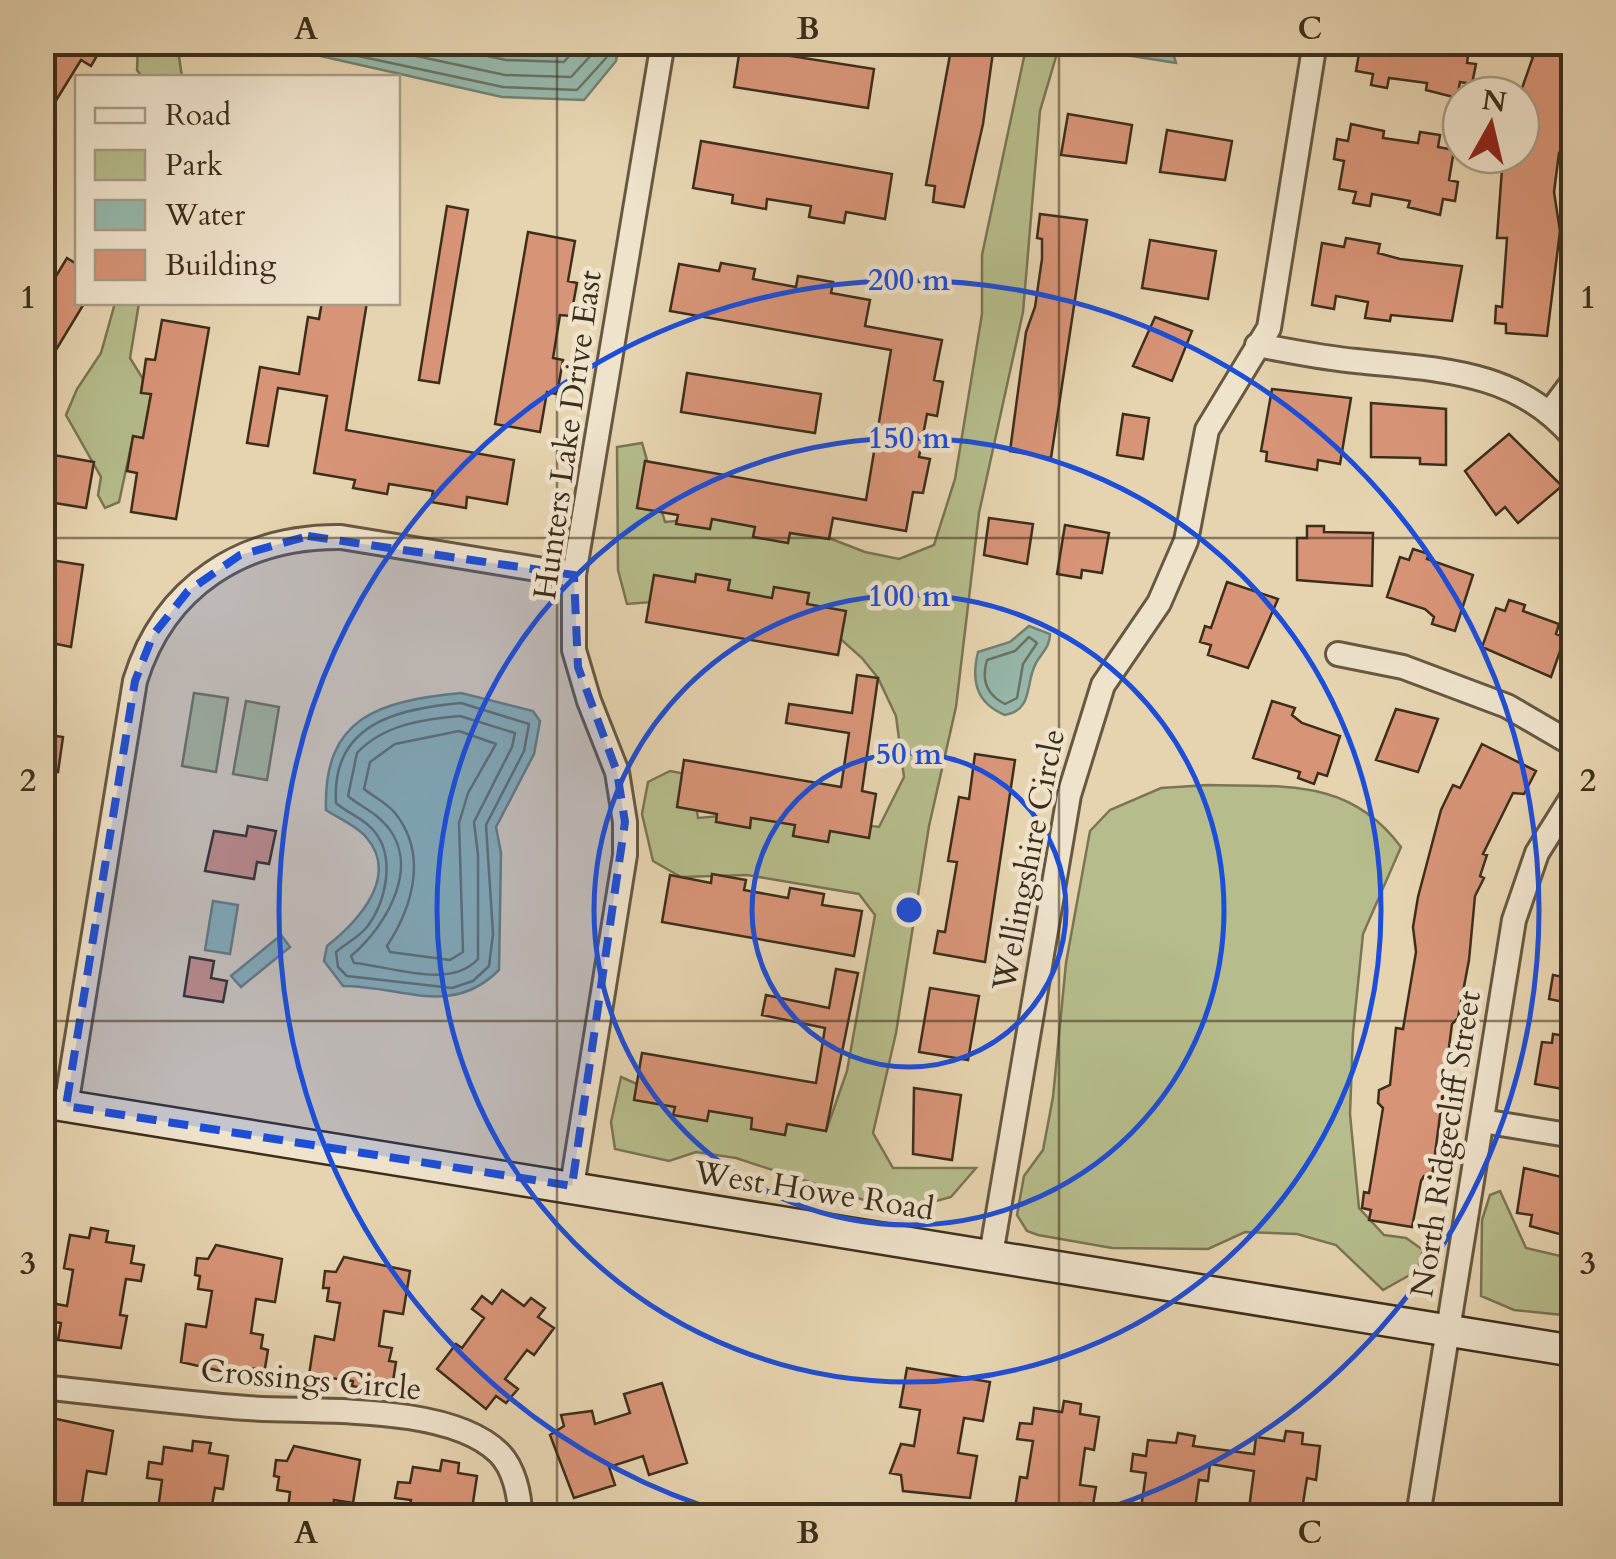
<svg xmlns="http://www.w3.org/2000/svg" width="1616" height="1559" font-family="Cardo,serif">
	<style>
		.green { fill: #b6bc8b; stroke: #7a7554; stroke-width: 2.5 }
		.water { fill: #96b8ab; stroke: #728172; stroke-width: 2.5 }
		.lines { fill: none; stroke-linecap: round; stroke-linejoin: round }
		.shore { stroke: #6a7364; stroke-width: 2.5 }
		.building { fill: #d89477; stroke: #3d2e1c; stroke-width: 2.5 }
		.street-casing { stroke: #675841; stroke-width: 28 }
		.secondary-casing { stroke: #3d2e1c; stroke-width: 35 }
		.street { stroke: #efe3cc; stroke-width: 22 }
		.secondary { stroke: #efe3cc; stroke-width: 30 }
		.marked { fill: #1d4ed8; fill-opacity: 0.2; stroke: #1d4ed8; stroke-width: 8; stroke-dasharray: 20 12; stroke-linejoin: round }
		.grid { fill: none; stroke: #3d2e1c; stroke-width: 2.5; stroke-opacity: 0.55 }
		.ring { fill: none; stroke: #1d4ed8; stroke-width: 5 }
		.labels { text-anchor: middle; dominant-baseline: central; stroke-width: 9; stroke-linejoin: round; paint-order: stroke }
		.street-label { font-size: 32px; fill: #3d2e1c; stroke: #efe3cc }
		.centre { fill: #1d4ed8; stroke: #efe3cc; stroke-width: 5 }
		.ring-label { font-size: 30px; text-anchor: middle; font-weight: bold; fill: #1d4ed8; stroke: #efe3cc; stroke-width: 9; stroke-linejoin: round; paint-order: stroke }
		.neatline { fill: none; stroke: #3d2e1c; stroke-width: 4 }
		.grid-label { font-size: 32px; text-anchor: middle; font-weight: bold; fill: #3d2e1c }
	</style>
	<rect width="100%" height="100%" fill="#e6d4b0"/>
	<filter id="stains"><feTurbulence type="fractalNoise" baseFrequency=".002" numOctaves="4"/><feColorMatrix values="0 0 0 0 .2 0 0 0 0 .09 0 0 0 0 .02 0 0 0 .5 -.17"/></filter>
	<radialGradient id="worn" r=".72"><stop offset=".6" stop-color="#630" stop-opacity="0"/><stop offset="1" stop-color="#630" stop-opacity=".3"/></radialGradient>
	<!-- green -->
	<path class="green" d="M 138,43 L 177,43 L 182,77 L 142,77 L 137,70 Z
		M 1027,43 L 1060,43 L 1040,111 L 1023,312 L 979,513 L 956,707 L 929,826 L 896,1033 L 873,1133 L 893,1168 L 976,1168 L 951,1197 L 918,1206 L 870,1202 L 736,1158 L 696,1152 L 669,1161 L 615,1149 L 611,1122 L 621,1077 C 686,1108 759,1107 826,1131 L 847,1071 L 875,915 L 859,894 L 747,875 L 681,877 L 653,861 L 642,814 L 648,782 L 670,771 L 691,775 L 698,818 L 768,812 L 879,827 L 904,777 L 896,716 L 878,678 L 862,658 L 817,618 L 677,600 L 627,604 L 618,570 L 617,447 L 642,443 L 665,522 L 742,515 L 803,528 L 865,552 L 899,559 L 934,545 L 955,479 L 982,314 L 982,255 Z
		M 115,303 L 139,303 L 130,358 L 143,379 L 141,392 L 151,394 L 143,438 L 133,437 L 119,502 L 105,508 L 98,495 L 101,477 L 66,415 L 77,389 L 101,353 Z
		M 194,693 L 228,698 L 216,772 L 182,766 Z
		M 246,701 L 279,707 L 267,780 L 233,774 Z
		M 1208,785 C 1285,787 1350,778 1401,847 L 1363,934 L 1353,1033 L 1350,1114 L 1359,1208 L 1384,1235 L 1406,1238 L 1423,1250 L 1417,1271 L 1383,1290 L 1336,1245 L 1297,1234 L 1245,1232 L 1208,1249 L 1112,1248 L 1038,1235 L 1027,1231 L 1017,1215 L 1024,1176 L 1043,1150 L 1053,1097 L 1066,963 L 1090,831 L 1110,810 L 1161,788 Z
		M 1500,1191 L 1526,1248 L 1573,1259 L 1573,1316 L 1514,1310 L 1481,1296 L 1482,1220 L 1490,1195 Z"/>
	<!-- water -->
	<path class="water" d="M 263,43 L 619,43 L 616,61 L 584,100 L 502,97 Z
		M 1090,43 L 1170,43 L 1176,63 L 1095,50 Z
		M 1029,626 L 1050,634 C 1050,647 1042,652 1036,663 C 1025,682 1034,710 1005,715 C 976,703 971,681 978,652 L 1010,642 Z
		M 461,693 L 533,711 L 540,721 L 534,754 L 496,827 L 501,853 L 499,970 C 451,1018 403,986 343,986 L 324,961 L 327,946 C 356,923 401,877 366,837 C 357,826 338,818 326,810 C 323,716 380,701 461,693 Z
		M 213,901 L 238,905 L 230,954 L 205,950 Z
		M 281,935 L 290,947 L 241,987 L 231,976 Z"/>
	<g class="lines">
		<!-- shore -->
		<path class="shore" d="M 293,42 L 503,87 L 577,90 L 606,58 L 609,42
			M 351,42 L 505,75 L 571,77 L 594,52 L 596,42
			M 424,42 L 506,60 L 564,62 L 581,42
			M 1029,637 L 1037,643 L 1023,664 L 1017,698 L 1005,704 C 987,695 981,680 987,660 L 1015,651 Z
			M 461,703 L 529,724 L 524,751 L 486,825 L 493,934 L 489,966 L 473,981 L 452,988 L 347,976 L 338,967 L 336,952 C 345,944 359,937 367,927 C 386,902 396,857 374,831 C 365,819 347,813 336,803 C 331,724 396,709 461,703 Z
			M 460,716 L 515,733 L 512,747 L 474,822 L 478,855 L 478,959 C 450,990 391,966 354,963 L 351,956 C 387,926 426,860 380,819 C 371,810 358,805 348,796 L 357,753 C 383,725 423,719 460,716 Z
			M 459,731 L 496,744 L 468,793 L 459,823 L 463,952 L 450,960 L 390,952 L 387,946 C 413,906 428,854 395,813 C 387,803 374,797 364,789 L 370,762 L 395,744 Z"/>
	</g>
	<!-- building -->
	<path class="building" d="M 42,42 L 105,42 L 91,66 L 81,60 L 42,123 Z
		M 958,42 L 992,42 L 993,52 L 983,124 L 964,207 L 933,202 L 935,186 L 926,185 L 952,44 Z
		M 1361,42 L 1470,42 L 1467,63 L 1476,64 L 1472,84 L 1460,82 L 1457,98 L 1426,90 L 1427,83 L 1389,78 L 1387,88 L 1371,85 L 1373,74 L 1356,71 Z
		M 1498,42 L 1574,42 L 1574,116 L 1564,154 L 1559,153 L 1554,192 L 1560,231 L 1547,336 L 1506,333 L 1506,324 L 1495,323 L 1496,306 L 1502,307 L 1507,238 L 1497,238 L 1503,155 L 1521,155 L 1521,91 L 1533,57 Z
		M 740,48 L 874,69 L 868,108 L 734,87 Z
		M 1068,114 L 1132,125 L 1126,163 L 1061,155 Z
		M 1351,124 L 1384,131 L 1383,138 L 1418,143 L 1420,132 L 1440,135 L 1438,147 L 1454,150 L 1449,180 L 1458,182 L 1455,201 L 1443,199 L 1440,215 L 1408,207 L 1410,201 L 1372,194 L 1370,206 L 1353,203 L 1356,192 L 1339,189 L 1344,161 L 1334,159 L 1337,139 L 1348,141 Z
		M 1167,130 L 1232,141 L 1225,180 L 1160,172 Z
		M 701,141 L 892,174 L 885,219 L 846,212 L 844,223 L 809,217 L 811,206 L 767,199 L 766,209 L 732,203 L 733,195 L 693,188 Z
		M 447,206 L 468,210 L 439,383 L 419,380 Z
		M 1040,214 L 1087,220 L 1051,458 L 1010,451 L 1026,332 L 1035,307 L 1042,259 L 1042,239 L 1037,238 Z
		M 528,232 L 575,241 L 568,281 L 577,283 L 571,316 L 560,315 L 553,358 L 563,360 L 557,394 L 547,392 L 540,432 L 495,424 Z
		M 1346,238 L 1380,244 L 1378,253 L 1400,259 L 1462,266 L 1452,321 L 1391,315 L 1390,321 L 1365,318 L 1368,302 L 1336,296 L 1334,309 L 1312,305 L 1322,243 L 1344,247 Z
		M 1150,240 L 1216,251 L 1208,299 L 1142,288 Z
		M 67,258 L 78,265 L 78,302 L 85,302 L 42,373 L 42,299 Z
		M 721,263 L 755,269 L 753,279 L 796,287 L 798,276 L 833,282 L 831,293 L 870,300 L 865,326 L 942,340 L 934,380 L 943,382 L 937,416 L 927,414 L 919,457 L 930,459 L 923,493 L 913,492 L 906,531 L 833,518 L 829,539 L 790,533 L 788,543 L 753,537 L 755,527 L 712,519 L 710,529 L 676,524 L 678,515 L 637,508 L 645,461 L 866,500 L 891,350 L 670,311 L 679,264 L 719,271 Z
		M 322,302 L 367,302 L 346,430 L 514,460 L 507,504 L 467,497 L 466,508 L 431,502 L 433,491 L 389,484 L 387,494 L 353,488 L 355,480 L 314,473 L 327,396 L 278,388 L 268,446 L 247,443 L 260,367 L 299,374 L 308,317 L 319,319 Z
		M 1155,317 L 1192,331 L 1172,381 L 1133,366 Z
		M 162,320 L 209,328 L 176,519 L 131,512 L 137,473 L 127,471 L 133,436 L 143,438 L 151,394 L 141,393 L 146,359 L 155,360 Z
		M 687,373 L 821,394 L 815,433 L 681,412 Z
		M 1272,389 L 1351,398 L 1340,464 L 1318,460 L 1317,470 L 1266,461 L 1267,452 L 1261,451 Z
		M 1371,403 L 1446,409 L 1446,465 L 1420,464 L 1420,458 L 1371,457 Z
		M 1123,414 L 1149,418 L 1143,459 L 1117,455 Z
		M 1509,434 L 1562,486 L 1518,523 L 1505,507 L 1496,515 L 1465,471 Z
		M 42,453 L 94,462 L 86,508 L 42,501 L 46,472 L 42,471 Z
		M 989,518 L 1033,524 L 1027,564 L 984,555 Z
		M 1065,525 L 1109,533 L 1102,573 L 1082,570 L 1081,578 L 1057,574 Z
		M 1307,526 L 1324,526 L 1324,532 L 1373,533 L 1372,586 L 1297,580 L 1297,538 L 1307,538 Z
		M 1413,549 L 1429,554 L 1427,559 L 1473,575 L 1455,631 L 1432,624 L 1434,617 L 1425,609 L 1387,597 L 1400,557 L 1409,560 Z
		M 44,559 L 83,565 L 71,647 L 42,641 Z
		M 696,574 L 730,580 L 728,590 L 772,598 L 774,587 L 809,593 L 807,604 L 846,611 L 838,655 L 646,622 L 654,575 L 695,582 Z
		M 1227,582 L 1278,599 L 1248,668 L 1208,655 L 1211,645 L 1200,642 L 1205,626 L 1211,628 Z
		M 1509,600 L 1525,605 L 1523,611 L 1559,624 L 1556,634 L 1565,637 L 1551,677 L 1482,647 L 1496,608 L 1505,611 Z
		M 857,675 L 878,678 L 862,791 L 876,794 L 869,838 L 830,831 L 828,842 L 793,836 L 795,825 L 751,818 L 750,828 L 716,822 L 717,814 L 677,807 L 684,760 L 841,787 L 849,733 L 786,723 L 789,704 L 852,713 Z
		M 1272,701 L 1295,708 L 1292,715 L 1302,723 L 1340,736 L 1327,776 L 1318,773 L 1314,784 L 1298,778 L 1300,772 L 1253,758 Z
		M 1396,709 L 1438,719 L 1418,772 L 1376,760 Z
		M 42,734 L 63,737 L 58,772 L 42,770 Z
		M 1482,744 L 1536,771 L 1524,794 L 1513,793 L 1483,854 L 1487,855 L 1480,876 L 1484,878 L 1475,896 L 1469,960 L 1458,1018 L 1452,1024 L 1432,1177 L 1424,1176 L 1421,1181 L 1412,1227 L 1369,1220 L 1371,1210 L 1362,1208 L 1364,1192 L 1369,1193 L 1383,1108 L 1378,1103 L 1379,1090 L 1390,1085 L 1396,1028 L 1403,1029 L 1416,952 L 1413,927 L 1418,897 L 1441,810 L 1453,785 L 1460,788 Z
		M 975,754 L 1015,760 L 985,962 L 934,953 L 938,931 L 945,932 L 957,862 L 948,861 L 959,797 L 969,799 Z
		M 248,826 L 276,831 L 269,864 L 257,862 L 254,879 L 205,871 L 214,831 L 246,836 Z
		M 712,874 L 746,880 L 744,890 L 788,898 L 790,888 L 824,894 L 822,905 L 862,911 L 854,956 L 662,922 L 670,875 L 711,883 Z
		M 190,957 L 214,961 L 211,978 L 227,981 L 223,1002 L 184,996 Z
		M 836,969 L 858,973 L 826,1131 L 787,1124 L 785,1135 L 751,1129 L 752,1118 L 709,1111 L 707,1121 L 673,1115 L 675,1107 L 634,1100 L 642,1053 L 816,1083 L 825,1028 L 762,1015 L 766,995 L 829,1008 Z
		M 1553,975 L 1574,979 L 1574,1004 L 1549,999 Z
		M 930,988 L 979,996 L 968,1060 L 919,1052 Z
		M 1553,1034 L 1574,1037 L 1574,1091 L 1535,1084 L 1542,1042 L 1552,1043 Z
		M 914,1088 L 961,1095 L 952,1160 L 913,1154 Z
		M 1524,1168 L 1574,1180 L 1574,1225 L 1569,1225 L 1567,1236 L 1530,1226 L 1532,1215 L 1517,1213 Z
		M 91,1228 L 108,1231 L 106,1242 L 134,1246 L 131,1263 L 144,1265 L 141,1281 L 126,1279 L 120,1315 L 127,1316 L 121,1348 L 58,1340 L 61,1323 L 48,1321 L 51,1303 L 67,1306 L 73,1270 L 64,1268 L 70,1235 L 89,1238 Z
		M 216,1245 L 282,1259 L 275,1302 L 256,1299 L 251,1333 L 263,1335 L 261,1348 L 268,1350 L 265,1368 L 248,1369 L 247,1377 L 181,1362 L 186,1324 L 206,1327 L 212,1291 L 198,1289 L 200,1276 L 195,1275 L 197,1258 L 208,1259 Z
		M 344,1257 L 410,1271 L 403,1314 L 384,1311 L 379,1346 L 392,1348 L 389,1361 L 396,1362 L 393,1381 L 376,1382 L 375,1390 L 352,1386 L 353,1381 L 309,1375 L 315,1336 L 334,1340 L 340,1303 L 327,1301 L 329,1288 L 323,1288 L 325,1271 L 336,1272 Z
		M 502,1290 L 524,1306 L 531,1298 L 545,1308 L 538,1317 L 554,1328 L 534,1355 L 527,1350 L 505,1379 L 518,1389 L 506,1403 L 496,1396 L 486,1409 L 437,1369 L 456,1344 L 462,1348 L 484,1318 L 472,1309 L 482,1296 L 492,1304 Z
		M 907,1368 L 990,1382 L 983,1421 L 964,1418 L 958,1453 L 977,1456 L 970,1498 L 903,1491 L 901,1475 L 890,1473 L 901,1444 L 914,1446 L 920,1410 L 900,1407 Z
		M 662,1383 L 687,1463 L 649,1475 L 643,1456 L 609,1467 L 615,1485 L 574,1498 L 550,1435 L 564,1426 L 561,1415 L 592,1411 L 595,1424 L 630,1413 L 624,1394 Z
		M 1064,1401 L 1081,1404 L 1080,1414 L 1099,1417 L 1094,1450 L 1085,1448 L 1080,1485 L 1096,1487 L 1093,1505 L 1080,1503 L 1078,1516 L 1034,1516 L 1035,1511 L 1015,1508 L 1020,1477 L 1027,1478 L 1033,1441 L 1017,1439 L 1020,1423 L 1032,1424 L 1034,1408 L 1062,1412 Z
		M 47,1417 L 113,1431 L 106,1474 L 87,1471 L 80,1516 L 42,1516 L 42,1427 Z
		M 1286,1431 L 1303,1433 L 1302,1444 L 1320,1446 L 1316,1480 L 1307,1478 L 1301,1516 L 1248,1516 L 1254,1471 L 1210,1464 L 1208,1481 L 1199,1480 L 1194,1516 L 1140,1516 L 1146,1473 L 1131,1471 L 1133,1454 L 1146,1456 L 1148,1440 L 1176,1443 L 1178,1433 L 1195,1436 L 1193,1446 L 1254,1454 L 1256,1437 L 1284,1441 Z
		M 193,1441 L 211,1443 L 209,1453 L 228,1456 L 223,1489 L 215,1488 L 210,1516 L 157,1516 L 162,1480 L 147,1478 L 149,1462 L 162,1464 L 164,1447 L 192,1451 Z
		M 294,1446 L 360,1460 L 353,1503 L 334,1500 L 332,1516 L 287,1516 L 290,1492 L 277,1490 L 279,1477 L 274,1476 L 276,1460 L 287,1461 Z
		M 442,1460 L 459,1463 L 458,1473 L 477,1476 L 472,1509 L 463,1507 L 462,1516 L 408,1516 L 411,1500 L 395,1498 L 398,1482 L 410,1483 L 413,1467 L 440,1471 Z"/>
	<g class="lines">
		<!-- street casing -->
		<g class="street-casing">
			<path id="street" d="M 1257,345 C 1290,351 1323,358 1356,361 C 1438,370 1516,369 1574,438
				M 1550,412 L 1574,380
				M 1338,654 L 1403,667 L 1507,706 L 1574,745
				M 66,1106 L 135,681 C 164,586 243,536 341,537 L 574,575
				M 1482,1121 L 1574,1136
				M 572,1186 L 625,855 L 625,822 L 617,772 L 589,701 L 574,650 L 574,575 L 663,42
				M 991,1255 L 1069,795 L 1103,685 L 1159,603 L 1186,541 L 1207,430 L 1269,328 L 1315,42
				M 42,1387 C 111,1394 179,1403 247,1408 C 315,1413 448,1403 499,1453 C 514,1468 520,1495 520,1516
				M 1418,1516 L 1514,920 L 1537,853 L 1574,794"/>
		</g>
		<!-- secondary casing -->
		<g class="secondary-casing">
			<path id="secondary" d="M 42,1102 L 1574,1351"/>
		</g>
		<!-- street -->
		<use href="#street" class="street"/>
		<!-- secondary -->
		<use href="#secondary" class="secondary"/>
	</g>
	<!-- marked area -->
	<path class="marked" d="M 308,536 L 574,575 L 578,667 L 617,772 L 625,822 L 572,1186 L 66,1106 L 135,681 L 153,635 L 188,591 L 240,555 Z"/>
	<!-- grid -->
	<path class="grid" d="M 557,42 L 557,1516M 1059,42 L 1059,1516M 42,538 L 1574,538M 42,1021 L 1574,1021"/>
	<!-- distance rings -->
	<g class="ring">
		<circle cx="909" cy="910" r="157"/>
		<circle cx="909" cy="910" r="315"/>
		<circle cx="909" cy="910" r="472"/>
		<path d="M735 1516A630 630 0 1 1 1083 1516"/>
	</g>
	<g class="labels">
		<!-- street labels -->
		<g class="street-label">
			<text transform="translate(568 435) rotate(-82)">Hunters Lake Drive East</text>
			<text transform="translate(1029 860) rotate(-79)">Wellingshire Circle</text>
			<text transform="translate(1446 1144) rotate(-81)">North Ridgecliff Street</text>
			<text transform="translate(814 1191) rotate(9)">West Howe Road</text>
			<text transform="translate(311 1380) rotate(5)">Crossings Circle</text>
		</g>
	</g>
	<circle cx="909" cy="910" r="15" class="centre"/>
	<g class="ring-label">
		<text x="909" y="290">200 m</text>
		<text x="909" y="448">150 m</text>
		<text x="909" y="606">100 m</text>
		<text x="909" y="764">50 m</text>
	</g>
	<!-- margin -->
	<rect width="1616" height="1559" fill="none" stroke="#e6d4b0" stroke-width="110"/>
	<!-- legend -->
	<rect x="75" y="75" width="325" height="230" fill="#efe3cc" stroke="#a89b86" stroke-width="2.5"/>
	<rect x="95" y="108" width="50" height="15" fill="#efe3cc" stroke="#a89b86" stroke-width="2.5"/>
	<text x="165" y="125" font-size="30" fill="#3d2e1c">Road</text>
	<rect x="95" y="150" width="50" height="30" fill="#b6bc8b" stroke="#a89b86" stroke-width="2.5"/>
	<text x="165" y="175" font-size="30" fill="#3d2e1c">Park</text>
	<rect x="95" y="200" width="50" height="30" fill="#96b8ab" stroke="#a89b86" stroke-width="2.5"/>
	<text x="165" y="225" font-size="30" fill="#3d2e1c">Water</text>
	<rect x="95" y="250" width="50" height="30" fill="#d89477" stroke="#a89b86" stroke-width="2.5"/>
	<text x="165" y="275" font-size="30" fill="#3d2e1c">Building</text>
	<!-- north arrow -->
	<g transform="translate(1491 125) rotate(8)"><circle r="48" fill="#efe3cc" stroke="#a89b86" stroke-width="2.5"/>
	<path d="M0-8L18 38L0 25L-18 38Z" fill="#8f2418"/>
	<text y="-15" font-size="28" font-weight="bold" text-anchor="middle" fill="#3d2e1c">N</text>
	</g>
	<rect x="55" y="55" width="1506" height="1449" class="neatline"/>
	<g class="grid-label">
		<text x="306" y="39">A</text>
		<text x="808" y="39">B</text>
		<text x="1310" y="39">C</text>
		<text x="28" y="308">1</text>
		<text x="1588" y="308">1</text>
		<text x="28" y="791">2</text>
		<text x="1588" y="791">2</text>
		<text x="28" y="1274">3</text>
		<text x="1588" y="1274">3</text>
		<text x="306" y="1543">A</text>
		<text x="808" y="1543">B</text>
		<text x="1310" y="1543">C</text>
	</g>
	<rect width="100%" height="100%" filter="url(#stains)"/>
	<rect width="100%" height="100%" fill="url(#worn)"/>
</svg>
